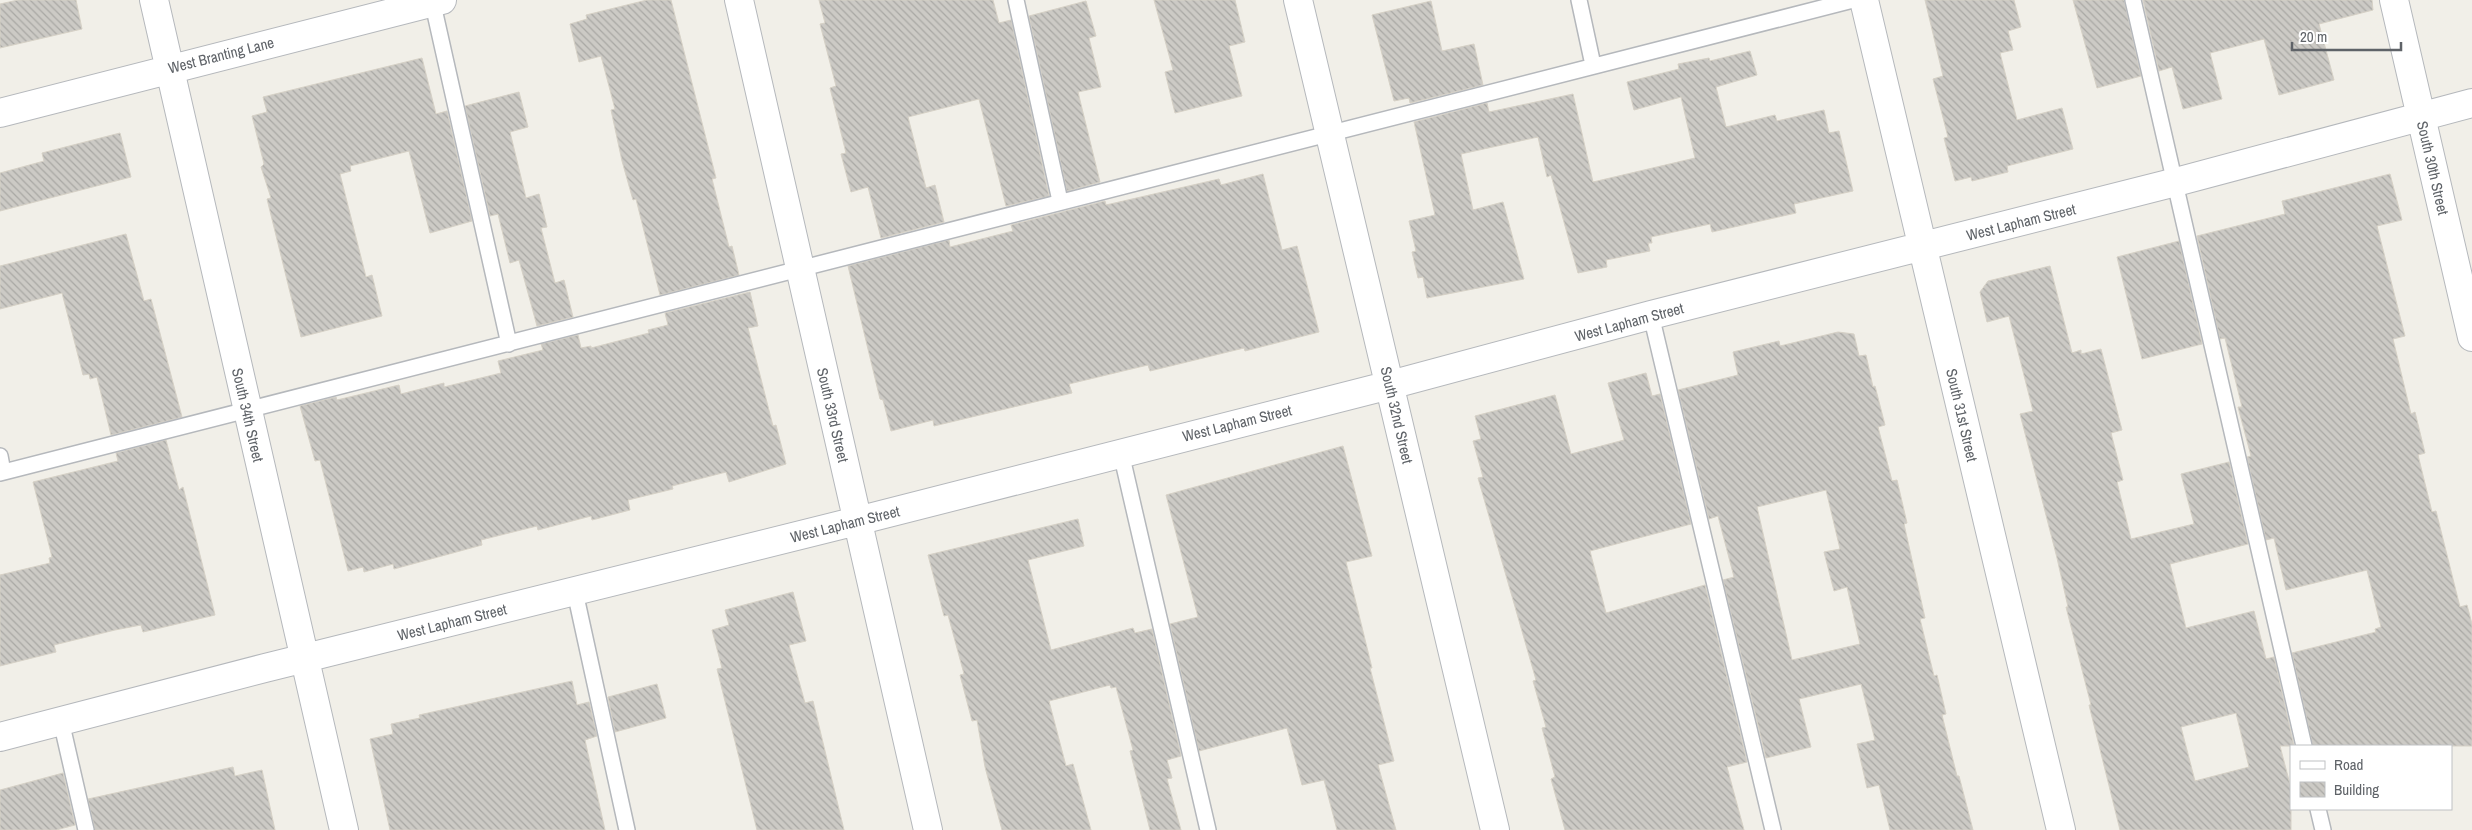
<svg xmlns="http://www.w3.org/2000/svg" width="2472" height="830" font-family="'Archivo Narrow',sans-serif">
	<style>
		.building { fill: url(#building-back-hatch); stroke: #d6d1c6; fill-rule: evenodd }
		.lines { fill: none; stroke-linecap: round; stroke-linejoin: round }
		.lane-casing { stroke: #b5b8bc; stroke-width: 18 }
		.street-casing { stroke: #b5b8bc; stroke-width: 30 }
		.lane { stroke: #fff; stroke-width: 15 }
		.street { stroke: #fff; stroke-width: 28 }
		.labels { text-anchor: middle; dominant-baseline: central; stroke-width: 4; stroke-linejoin: round; paint-order: stroke }
		.street-label { font-size: 15px; fill: #5f6368; stroke: #fff }
	</style>
	<defs>
		<pattern id="building-back-hatch" width="6" height="6" patternUnits="userSpaceOnUse" patternTransform="scale(1.25)"><rect width="6" height="6" fill="#cccac5"/><path d="M-1 5l2 2M0 0l6 6M5-1l2 2" fill="none" stroke="#a9a8a4"/></pattern>
	</defs>
	<rect width="100%" height="100%" fill="#f1efe8"/>
	<!-- building -->
	<path class="building" d="M 18,0 L 76,0 L 82,29 L 0,48 L 0,4 Z
		M 647,0 L 671,0 L 716,178 L 712,179 L 729,247 L 732,246 L 739,275 L 660,295 L 636,199 L 633,200 L 622,161 L 611,110 L 615,109 L 601,56 L 579,62 L 570,24 L 587,19 L 586,15 Z
		M 819,0 L 993,0 L 999,23 L 1011,20 L 1049,196 L 1006,206 L 979,99 L 908,117 L 926,188 L 935,185 L 944,222 L 881,238 L 868,187 L 851,192 L 841,154 L 846,153 L 830,88 L 836,86 L 820,24 L 825,23 Z
		M 1154,0 L 1235,0 L 1245,42 L 1229,46 L 1242,96 L 1175,113 L 1165,72 L 1173,70 Z
		M 1925,0 L 2014,0 L 2021,27 L 2008,31 L 2013,50 L 2000,53 L 2017,120 L 2062,108 L 2073,149 L 2007,166 L 2008,172 L 1972,181 L 1971,177 L 1955,181 L 1944,138 L 1948,137 L 1933,79 L 1943,76 Z
		M 2073,0 L 2124,0 L 2141,76 L 2097,88 Z
		M 2143,0 L 2372,0 L 2373,10 L 2319,24 L 2334,80 L 2279,95 L 2264,39 L 2210,53 L 2222,99 L 2183,109 L 2172,67 L 2159,71 Z
		M 1086,1 L 1096,36 L 1089,38 L 1101,87 L 1078,92 L 1100,182 L 1067,191 L 1029,16 Z
		M 1431,1 L 1442,51 L 1474,44 L 1483,85 L 1410,103 L 1409,98 L 1394,101 L 1372,15 Z
		M 1750,51 L 1757,75 L 1716,87 L 1726,127 L 1775,115 L 1777,121 L 1824,110 L 1829,133 L 1839,131 L 1853,191 L 1794,204 L 1796,213 L 1712,232 L 1710,224 L 1651,237 L 1652,243 L 1648,243 L 1650,251 L 1606,260 L 1607,267 L 1578,273 L 1551,175 L 1547,177 L 1538,137 L 1461,154 L 1473,210 L 1503,202 L 1524,279 L 1427,298 L 1423,277 L 1418,278 L 1412,252 L 1416,251 L 1409,221 L 1435,215 L 1414,122 L 1487,103 L 1489,112 L 1573,94 L 1593,182 L 1695,158 L 1681,97 L 1634,110 L 1627,82 L 1679,69 L 1678,64 L 1709,58 L 1710,61 Z
		M 422,58 L 436,114 L 447,111 L 472,221 L 430,233 L 409,151 L 350,166 L 351,171 L 340,174 L 366,277 L 372,275 L 382,316 L 301,337 L 267,199 L 271,198 L 261,167 L 264,164 L 252,116 L 267,112 L 263,97 Z
		M 519,92 L 528,127 L 510,132 L 526,198 L 539,194 L 547,227 L 541,228 L 555,283 L 564,280 L 573,317 L 537,326 L 519,260 L 510,263 L 498,214 L 490,216 L 465,106 Z
		M 120,133 L 131,177 L 0,211 L 0,173 L 44,161 L 42,153 Z
		M 1263,174 L 1282,250 L 1297,246 L 1319,332 L 1245,351 L 1244,348 L 1150,371 L 1148,365 L 1127,370 L 1069,384 L 1072,393 L 934,426 L 933,420 L 891,431 L 883,400 L 880,399 L 848,266 L 949,240 L 950,247 L 1013,231 L 1011,225 L 1105,201 L 1106,205 L 1219,179 L 1221,185 Z
		M 2390,174 L 2402,220 L 2377,226 L 2405,336 L 2393,339 L 2411,414 L 2415,412 L 2425,453 L 2418,455 L 2432,512 L 2436,511 L 2460,607 L 2467,605 L 2472,624 L 2472,746 L 2313,746 L 2292,653 L 2376,632 L 2375,629 L 2381,627 L 2367,570 L 2286,590 L 2274,538 L 2266,540 L 2247,457 L 2251,456 L 2238,407 L 2242,407 L 2225,338 L 2220,339 L 2197,236 L 2285,214 L 2282,201 Z
		M 126,234 L 144,301 L 151,299 L 182,417 L 111,435 L 97,377 L 90,379 L 89,374 L 83,375 L 62,293 L 0,309 L 0,266 Z
		M 2179,241 L 2202,344 L 2142,359 L 2117,257 Z
		M 2050,266 L 2072,353 L 2081,350 L 2081,354 L 2101,349 L 2122,430 L 2111,433 L 2123,480 L 2117,482 L 2131,539 L 2194,524 L 2181,474 L 2229,462 L 2248,544 L 2170,564 L 2186,628 L 2254,611 L 2266,659 L 2274,657 L 2294,746 L 2280,746 L 2291,788 L 2291,830 L 2120,830 L 2089,705 L 2091,705 L 2066,607 L 2068,607 L 2057,558 L 2020,414 L 2033,411 L 2009,316 L 1987,322 L 1980,292 L 1988,281 ZM 2236,713 L 2249,767 L 2195,781 L 2181,727 Z
		M 750,292 L 758,326 L 748,328 L 773,426 L 776,425 L 786,464 L 729,482 L 726,472 L 672,486 L 673,489 L 628,500 L 630,510 L 592,520 L 591,516 L 538,530 L 537,526 L 481,540 L 482,545 L 394,569 L 393,564 L 364,572 L 363,567 L 348,571 L 320,460 L 315,461 L 300,406 L 336,397 L 337,400 L 399,385 L 401,394 L 444,383 L 444,387 L 501,373 L 498,361 L 543,350 L 541,344 L 578,335 L 581,348 L 591,346 L 591,348 L 649,333 L 648,330 L 668,325 L 665,313 Z
		M 1838,332 L 1854,334 L 1859,356 L 1866,355 L 1873,387 L 1875,386 L 1885,425 L 1878,427 L 1892,481 L 1897,480 L 1907,523 L 1904,524 L 1925,618 L 1920,619 L 1934,676 L 1937,675 L 1946,714 L 1942,715 L 1957,776 L 1959,776 L 1973,830 L 1890,830 L 1879,785 L 1867,788 L 1857,744 L 1875,740 L 1861,684 L 1799,699 L 1811,747 L 1766,758 L 1723,580 L 1734,577 L 1718,516 L 1709,519 L 1678,390 L 1738,375 L 1733,352 L 1779,341 L 1780,346 ZM 1826,490 L 1840,549 L 1824,552 L 1834,591 L 1847,587 L 1860,644 L 1792,660 L 1757,507 Z
		M 1646,373 L 1652,396 L 1660,394 L 1691,524 L 1590,551 L 1606,613 L 1705,585 L 1747,762 L 1727,767 L 1744,830 L 1565,830 L 1551,779 L 1555,777 L 1542,728 L 1546,727 L 1533,681 L 1536,680 L 1478,478 L 1483,477 L 1473,441 L 1481,439 L 1475,416 L 1555,395 L 1571,454 L 1624,440 L 1608,383 Z
		M 166,440 L 179,490 L 183,487 L 215,615 L 143,632 L 141,625 L 115,630 L 54,645 L 56,652 L 0,666 L 0,575 L 50,563 L 49,558 L 52,557 L 33,482 L 118,461 L 116,453 Z
		M 1343,446 L 1372,556 L 1346,562 L 1372,668 L 1370,668 L 1394,761 L 1378,765 L 1396,830 L 1337,830 L 1324,780 L 1302,785 L 1287,728 L 1199,751 L 1170,624 L 1198,617 L 1166,495 Z
		M 1078,519 L 1084,546 L 1028,560 L 1051,650 L 1133,628 L 1135,633 L 1152,629 L 1181,756 L 1167,760 L 1172,778 L 1167,779 L 1181,830 L 1150,830 L 1130,751 L 1133,750 L 1116,687 L 1111,688 L 1110,685 L 1049,701 L 1066,766 L 1073,764 L 1091,830 L 1002,830 L 985,767 L 977,720 L 972,721 L 960,675 L 964,674 L 948,615 L 944,616 L 928,555 Z
		M 793,592 L 806,641 L 789,645 L 805,703 L 813,701 L 844,830 L 757,830 L 717,669 L 722,668 L 712,630 L 729,625 L 725,610 Z
		M 572,681 L 577,705 L 589,702 L 597,736 L 585,740 L 605,830 L 390,830 L 370,739 L 393,734 L 391,724 L 420,718 L 419,715 Z
		M 657,684 L 666,718 L 615,732 L 608,697 Z
		M 233,767 L 235,776 L 262,770 L 275,830 L 95,830 L 88,799 Z
		M 63,773 L 75,825 L 56,830 L 0,830 L 0,790 Z"/>
	<g class="lines">
		<!-- lane casing -->
		<g class="lane-casing">
			<path id="lane" d="M 432,0 L 509,344
				M 1016,0 L 1060,201
				M 1579,0 L 1593,65
				M 2133,0 L 2304,746
				M 1651,315 L 1773,830
				M 1121,453 L 1208,830
				M 0,456 L 3,472
				M 0,473 L 1853,0
				M 575,592 L 627,830
				M 61,721 L 86,830
				M 2318,809 L 2323,830"/>
		</g>
		<!-- street casing -->
		<g class="street-casing">
			<path id="street" d="M 154,0 L 344,830
				M 739,0 L 928,830
				M 1298,0 L 1495,830
				M 1864,0 L 2061,830
				M 2394,0 L 2472,337
				M 0,113 L 442,0
				M 0,737 L 265,668 L 857,521 L 1390,385 L 1651,315 L 2176,182 L 2472,103"/>
		</g>
		<!-- lane -->
		<use href="#lane" class="lane"/>
		<!-- street -->
		<use href="#street" class="street"/>
	</g>
	<g class="labels">
		<!-- street labels -->
		<g class="street-label">
			<text transform="translate(221 55) rotate(-14)">West Branting Lane</text>
			<text transform="translate(2433 168) rotate(77)">South 30th Street</text>
			<text transform="translate(2021 222) rotate(-14)">West Lapham Street</text>
			<text transform="translate(1629 322) rotate(-15)">West Lapham Street</text>
			<text transform="translate(248 415) rotate(77)">South 34th Street</text>
			<text transform="translate(833 415) rotate(77)">South 33rd Street</text>
			<text transform="translate(1397 415) rotate(77)">South 32nd Street</text>
			<text transform="translate(1962 415) rotate(77)">South 31st Street</text>
			<text transform="translate(1237 423) rotate(-14)">West Lapham Street</text>
			<text transform="translate(845 524) rotate(-14)">West Lapham Street</text>
			<text transform="translate(452 622) rotate(-14)">West Lapham Street</text>
		</g>
	</g>
	<!-- legend -->
	<rect x="2290" y="745" width="162" height="65" fill="#ffffff" stroke="#bfc1c3"/>
	<rect x="2300" y="761" width="25" height="8" fill="#ffffff" stroke="#bfc1c3"/>
	<text x="2334" y="770" font-size="15" fill="#5f6368">Road</text>
	<rect x="2300" y="782" width="25" height="15" fill="url(#building-back-hatch)" stroke="#bfc1c3"/>
	<text x="2334" y="795" font-size="15" fill="#5f6368">Building</text>
	<!-- scale -->
	<path d="M2292 42v8h109v-8" fill="none" stroke="#5f6368" stroke-width="2.5"/>
	<text x="2300" y="42" font-size="15" fill="#5f6368" stroke="#ffffff" stroke-width="4" paint-order="stroke">20 m</text>
</svg>
